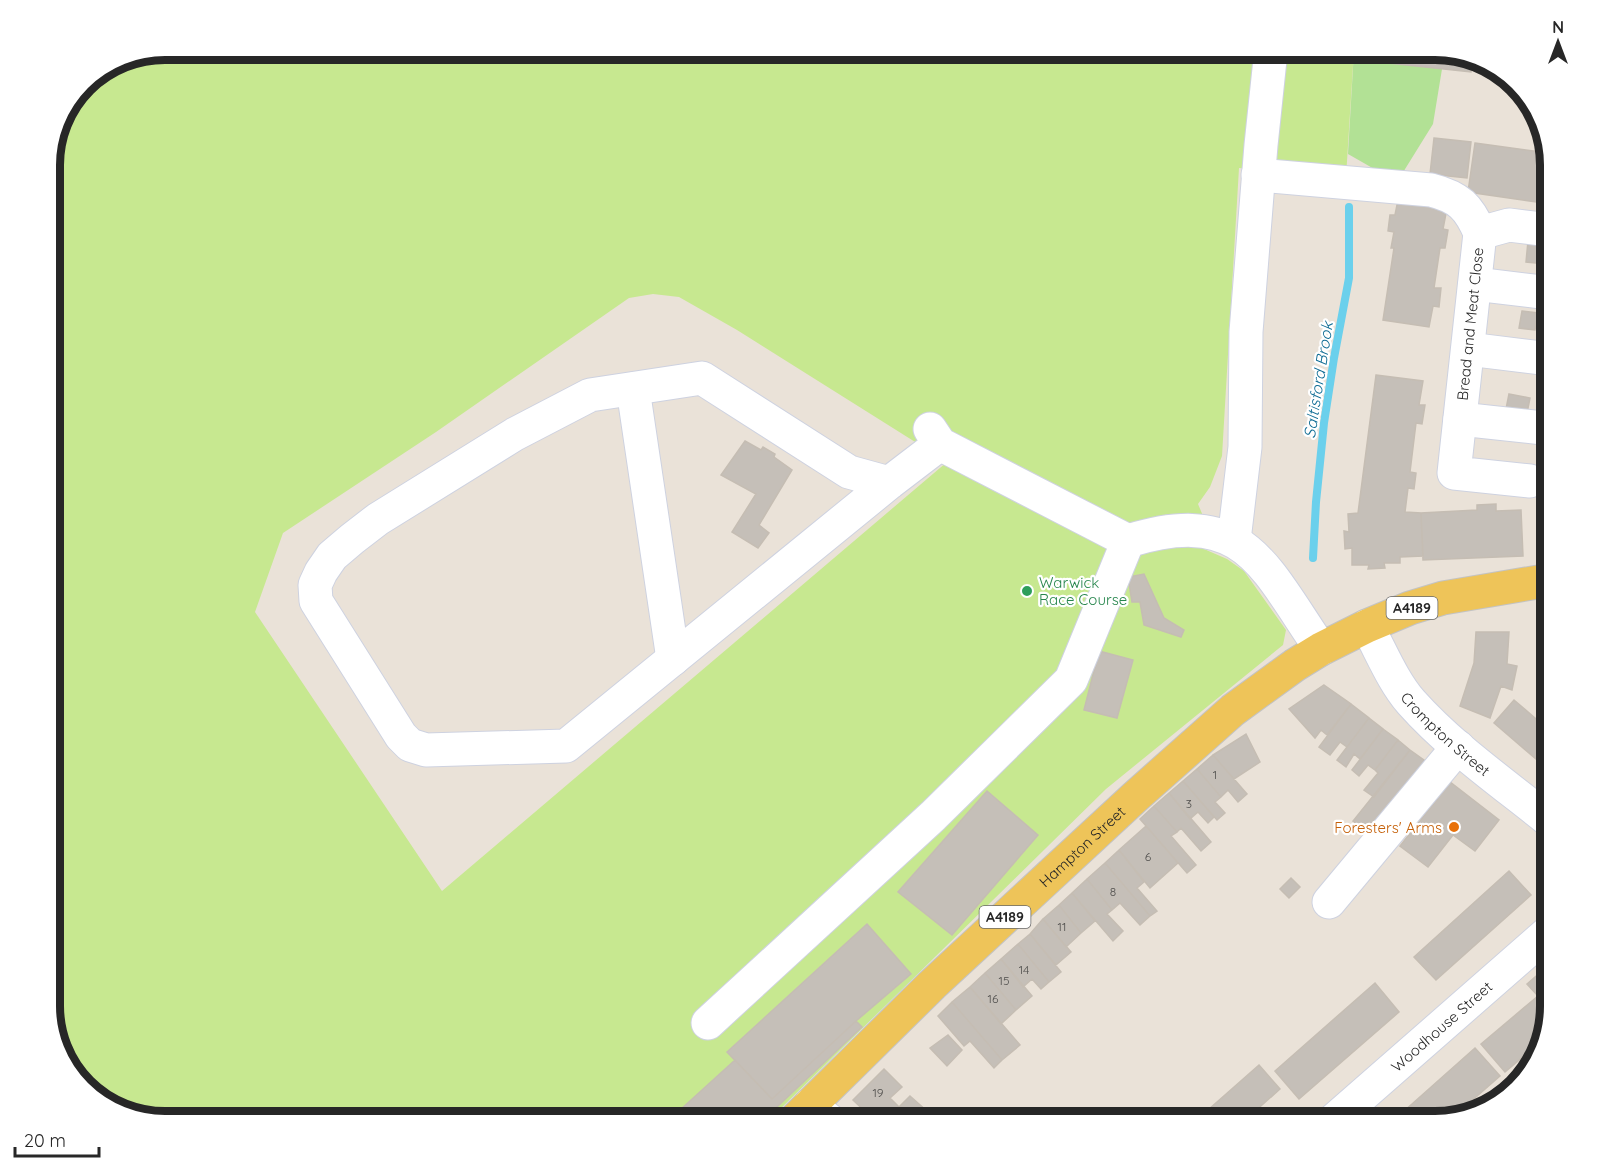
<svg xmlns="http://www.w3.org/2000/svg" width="1600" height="1171" font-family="Quicksand,sans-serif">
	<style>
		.green { fill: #b2e195 }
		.pitch { fill: #c7e890; fill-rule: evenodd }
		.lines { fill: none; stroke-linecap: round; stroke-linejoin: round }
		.stream { stroke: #6bd0ec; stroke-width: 8 }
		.building { fill: #c5bfb8; stroke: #c5bdb3; stroke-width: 1.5 }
		.minor-casing { stroke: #ced2e0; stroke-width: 35 }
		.major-casing { stroke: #c3c3c3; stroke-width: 35 }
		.minor { stroke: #fff; stroke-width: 33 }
		.major { stroke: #eec459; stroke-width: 33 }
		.leisure-dot { fill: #2e9e5b; stroke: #fff; stroke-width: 2 }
		.food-dot { fill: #e8710a; stroke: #fff; stroke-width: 2 }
		.labels { text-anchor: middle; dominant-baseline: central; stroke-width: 4.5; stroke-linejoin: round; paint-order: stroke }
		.number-label { font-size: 12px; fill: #4e4d4b }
		.shield { fill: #fff; stroke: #686868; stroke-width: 1.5 }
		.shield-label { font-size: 14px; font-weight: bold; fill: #272727 }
		.street-label { font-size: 15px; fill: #272727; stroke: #fff }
		.leisure-label { font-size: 15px; fill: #27864d; stroke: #fff; text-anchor: start }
		.food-label { font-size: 15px; fill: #c56008; stroke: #fff; text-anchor: end }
		.water-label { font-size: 16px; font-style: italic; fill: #0f6c94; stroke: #fff }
		.rim { fill: none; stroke: #272727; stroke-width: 8 }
	</style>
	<rect width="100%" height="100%" fill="#eae2d8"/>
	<!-- green -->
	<path class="green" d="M 1354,50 L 1402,50 L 1380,61 L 1442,69 L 1433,124 L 1397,182 L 1348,154 Z"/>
	<!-- pitch -->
	<path class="pitch" d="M 165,50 L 1354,50 L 1346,177 L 1239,168 L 1222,456 L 1210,487 L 1198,504 L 1206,523 L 1204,549 L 1227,559 L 1244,571 L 1286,630 L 1283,645 L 1106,789 L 768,1121 L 165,1121 L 95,1098 L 65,1063 L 50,1013 L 50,157 L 61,114 L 89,78 ZM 653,294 L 679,297 L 737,330 L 947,462 L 442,891 L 255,612 L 283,533 L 436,432 L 629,298 Z"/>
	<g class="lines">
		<!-- stream -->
		<path class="stream" d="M 1313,558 L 1316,502 L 1324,423 L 1334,358 L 1349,278 L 1349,207"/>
	</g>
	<!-- building -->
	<path class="building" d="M 1402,50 L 1435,50 L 1472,62 L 1471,72 L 1379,62 Z
		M 1434,138 L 1471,142 L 1467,178 L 1430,174 Z
		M 1475,143 L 1548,153 L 1550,165 L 1550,204 L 1468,192 Z
		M 1398,200 L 1447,208 L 1443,229 L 1448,230 L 1445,248 L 1440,248 L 1434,288 L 1441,288 L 1439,307 L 1433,306 L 1429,327 L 1383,320 L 1394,248 L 1391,248 L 1394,232 L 1388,231 L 1390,215 L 1395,215 Z
		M 1528,241 L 1549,244 L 1546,264 L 1526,262 Z
		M 1522,311 L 1538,313 L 1535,330 L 1519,328 Z
		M 1376,375 L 1423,381 L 1419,405 L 1425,405 L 1422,424 L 1416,423 L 1410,472 L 1416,473 L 1414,489 L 1408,488 L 1405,512 L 1421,513 L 1423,556 L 1400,557 L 1400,563 L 1384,563 L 1385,568 L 1368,569 L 1369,565 L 1352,565 L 1352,548 L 1345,549 L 1344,531 L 1349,532 L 1348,514 L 1358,513 Z
		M 1509,394 L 1530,398 L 1526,418 L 1505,414 Z
		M 745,441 L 761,450 L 763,447 L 775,454 L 774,457 L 792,470 L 759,525 L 769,533 L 758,548 L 732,532 L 756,494 L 721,475 Z
		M 1496,504 L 1496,511 L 1521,510 L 1523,556 L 1423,560 L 1421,513 L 1477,510 L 1477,505 Z
		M 1144,574 L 1164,618 L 1184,630 L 1181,637 L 1144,625 L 1140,602 L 1132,602 L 1128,577 Z
		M 1550,624 L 1550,665 L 1544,625 Z
		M 1476,632 L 1509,632 L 1507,664 L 1517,666 L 1512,690 L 1501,686 L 1490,718 L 1460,706 L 1474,663 Z
		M 1099,651 L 1133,660 L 1117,718 L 1084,710 Z
		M 1324,685 L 1351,704 L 1327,735 L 1321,730 L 1315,738 L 1289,709 Z
		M 1514,700 L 1550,731 L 1550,771 L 1494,723 Z
		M 1351,704 L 1369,718 L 1347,747 L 1340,742 L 1330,755 L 1319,747 Z
		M 1369,718 L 1383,729 L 1360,759 L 1354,754 L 1346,767 L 1337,760 Z
		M 1383,729 L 1398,740 L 1375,770 L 1368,765 L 1359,776 L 1352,770 Z
		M 1246,734 L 1260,762 L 1234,779 L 1213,755 Z
		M 1398,740 L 1410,750 L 1374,797 L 1364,790 L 1378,773 L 1375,770 Z
		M 1410,750 L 1428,763 L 1370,834 L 1353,821 Z
		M 1213,755 L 1247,794 L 1238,802 L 1228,790 L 1221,797 L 1197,769 Z
		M 1197,769 L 1221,797 L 1215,802 L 1225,813 L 1217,820 L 1183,781 Z
		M 1445,778 L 1499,820 L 1475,851 L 1453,835 L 1428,867 L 1400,846 L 1437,799 L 1432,795 Z
		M 1183,781 L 1214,817 L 1208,823 L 1198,812 L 1190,819 L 1169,793 Z
		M 987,791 L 1038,835 L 952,935 L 898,892 Z
		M 1169,793 L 1211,842 L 1201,851 L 1181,828 L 1177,832 L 1154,806 Z
		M 1154,806 L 1177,832 L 1171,836 L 1196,865 L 1187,873 L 1140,819 Z
		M 1146,826 L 1178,863 L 1150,888 L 1119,850 Z
		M 1119,850 L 1144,882 L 1137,888 L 1157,911 L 1150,916 L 1105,863 Z
		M 1105,863 L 1150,916 L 1140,925 L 1120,903 L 1112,910 L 1087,879 Z
		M 1509,871 L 1531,895 L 1436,980 L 1414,957 Z
		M 1291,878 L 1300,887 L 1289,898 L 1280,889 Z
		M 1087,879 L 1112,910 L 1107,914 L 1123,931 L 1113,941 L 1072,893 Z
		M 1072,893 L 1095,921 L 1081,933 L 1059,905 Z
		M 1059,905 L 1081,933 L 1066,947 L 1043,919 Z
		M 1043,919 L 1071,952 L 1056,965 L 1030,934 Z
		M 867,924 L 911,974 L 856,1021 L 772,1099 L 727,1052 Z
		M 1030,934 L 1061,972 L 1049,982 L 1018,944 Z
		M 1018,944 L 1049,982 L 1041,989 L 1032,979 L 1023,987 L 1001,959 Z
		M 1001,959 L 1032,996 L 1016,1010 L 985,973 Z
		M 1543,970 L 1550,979 L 1550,1006 L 1537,1045 L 1505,1072 L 1481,1044 L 1538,996 L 1527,984 Z
		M 985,973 L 1016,1010 L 1001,1024 L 970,987 Z
		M 1375,983 L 1399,1012 L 1299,1099 L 1275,1071 Z
		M 970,987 L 1020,1045 L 1002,1060 L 952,1002 Z
		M 952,1002 L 1002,1060 L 994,1068 L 970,1041 L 964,1046 L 938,1016 Z
		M 856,1021 L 862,1027 L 762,1121 L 668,1121 L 735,1060 L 772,1099 Z
		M 948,1035 L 962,1050 L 947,1066 L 930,1048 Z
		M 1475,1048 L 1500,1076 L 1453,1117 L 1435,1121 L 1411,1121 L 1403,1112 Z
		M 1259,1065 L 1280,1089 L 1244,1121 L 1204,1121 L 1200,1117 Z
		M 884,1069 L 902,1087 L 890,1098 L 899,1107 L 885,1121 L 875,1121 L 853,1100 Z
		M 910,1096 L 928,1112 L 921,1119 L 923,1121 L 885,1121 Z"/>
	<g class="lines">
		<!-- minor casing -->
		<g class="minor-casing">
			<g id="minor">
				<path d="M 1258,175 L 1431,190 C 1459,197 1469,207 1480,233 L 1454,473 L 1530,481"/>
				<path d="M 1480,233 L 1509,225 L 1550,230"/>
				<path d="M 1475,284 L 1550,293"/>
				<path d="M 1468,349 L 1550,359"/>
				<path d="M 633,389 L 673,659"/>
				<path d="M 1460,419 L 1543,428"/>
				<path d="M 930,429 L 940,444 L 1128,541"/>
				<path d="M 889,483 L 849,472 L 702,378 L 590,395 L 515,434 L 378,519 L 352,539 L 332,556 L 321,572 L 315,585 L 316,601 L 401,736 L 410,745 L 426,750 L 566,746 L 889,483 L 940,444"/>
				<path d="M 1234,540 L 1245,447 L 1246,332 L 1261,145 L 1271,50"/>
				<path id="s1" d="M 1367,626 C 1381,651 1392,680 1411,702 C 1451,747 1503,783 1550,821"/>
				<path d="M 1329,902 L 1458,747"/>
				<path d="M 708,1023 L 933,816 L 1071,680 L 1128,541 C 1245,505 1263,565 1321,649"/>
				<path d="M 810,1105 L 830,1121"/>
				<path id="s2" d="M 1333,1121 L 1550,931"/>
			</g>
		</g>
		<!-- major casing -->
		<g class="major-casing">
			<g id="major">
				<path id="s3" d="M 794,1121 L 932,985 L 1135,797 L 1233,710 L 1295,665 L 1321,649 L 1367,626 L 1410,608 L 1443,598 L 1550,580"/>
			</g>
		</g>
		<!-- minor -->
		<use href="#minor" class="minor"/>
		<!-- major -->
		<use href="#major" class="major"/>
	</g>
	<!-- markers -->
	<circle class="leisure-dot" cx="1027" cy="591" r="6"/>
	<circle class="food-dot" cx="1454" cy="827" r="6"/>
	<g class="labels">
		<!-- number labels -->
		<g class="number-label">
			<text x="1215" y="774">1</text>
			<text x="1189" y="803">3</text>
			<text x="1148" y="856">6</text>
			<text x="1113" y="891">8</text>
			<text x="1062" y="926">11</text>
			<text x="1024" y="969">14</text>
			<text x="1004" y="980">15</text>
			<text x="993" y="998">16</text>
			<text x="878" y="1092">19</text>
		</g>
		<!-- shield labels -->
		<g class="shield">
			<rect x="1386.5" y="597" width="51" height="22" rx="4.5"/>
			<rect x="979.5" y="906" width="51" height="22" rx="4.5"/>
		</g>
		<g class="shield-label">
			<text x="1412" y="608">A4189</text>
			<text x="1005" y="917">A4189</text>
		</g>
		<!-- street labels -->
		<g class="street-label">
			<text transform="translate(1470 324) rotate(-84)">Bread and Meat Close</text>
			<text stroke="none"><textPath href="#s1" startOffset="135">Crompton Street</textPath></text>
			<text stroke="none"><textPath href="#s3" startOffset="398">Hampton Street</textPath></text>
			<text stroke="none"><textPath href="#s2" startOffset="144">Woodhouse Street</textPath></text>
		</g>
		<!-- leisure labels -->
		<g class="leisure-label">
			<text x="1039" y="582">Warwick<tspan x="1039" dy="17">Race Course</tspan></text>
		</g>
		<!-- food labels -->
		<g class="food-label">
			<text x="1442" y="827">Foresters' Arms</text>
		</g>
		<!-- water labels -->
		<g class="water-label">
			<text transform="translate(1318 380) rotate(-81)">Saltisford Brook</text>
		</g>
	</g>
	<!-- crop -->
	<path d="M0 0H1600V1171H0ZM165 60H1435A105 105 0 0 1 1540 165V1006A105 105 0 0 1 1435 1111H165A105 105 0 0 1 60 1006V165A105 105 0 0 1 165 60Z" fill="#fff" fill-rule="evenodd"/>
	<path class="rim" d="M165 60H1435A105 105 0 0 1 1540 165V1006A105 105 0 0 1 1435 1111H165A105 105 0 0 1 60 1006V165A105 105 0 0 1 165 60Z"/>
	<!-- north arrow -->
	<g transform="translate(1558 42)" stroke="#ffffff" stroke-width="4.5" paint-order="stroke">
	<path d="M0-4.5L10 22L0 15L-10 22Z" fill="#272727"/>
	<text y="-9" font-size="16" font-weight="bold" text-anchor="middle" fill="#272727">N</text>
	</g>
	<!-- scale -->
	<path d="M15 1147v9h84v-9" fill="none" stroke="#272727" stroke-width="3"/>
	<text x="24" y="1147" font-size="18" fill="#272727" stroke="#ffffff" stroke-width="4.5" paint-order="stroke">20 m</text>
</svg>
